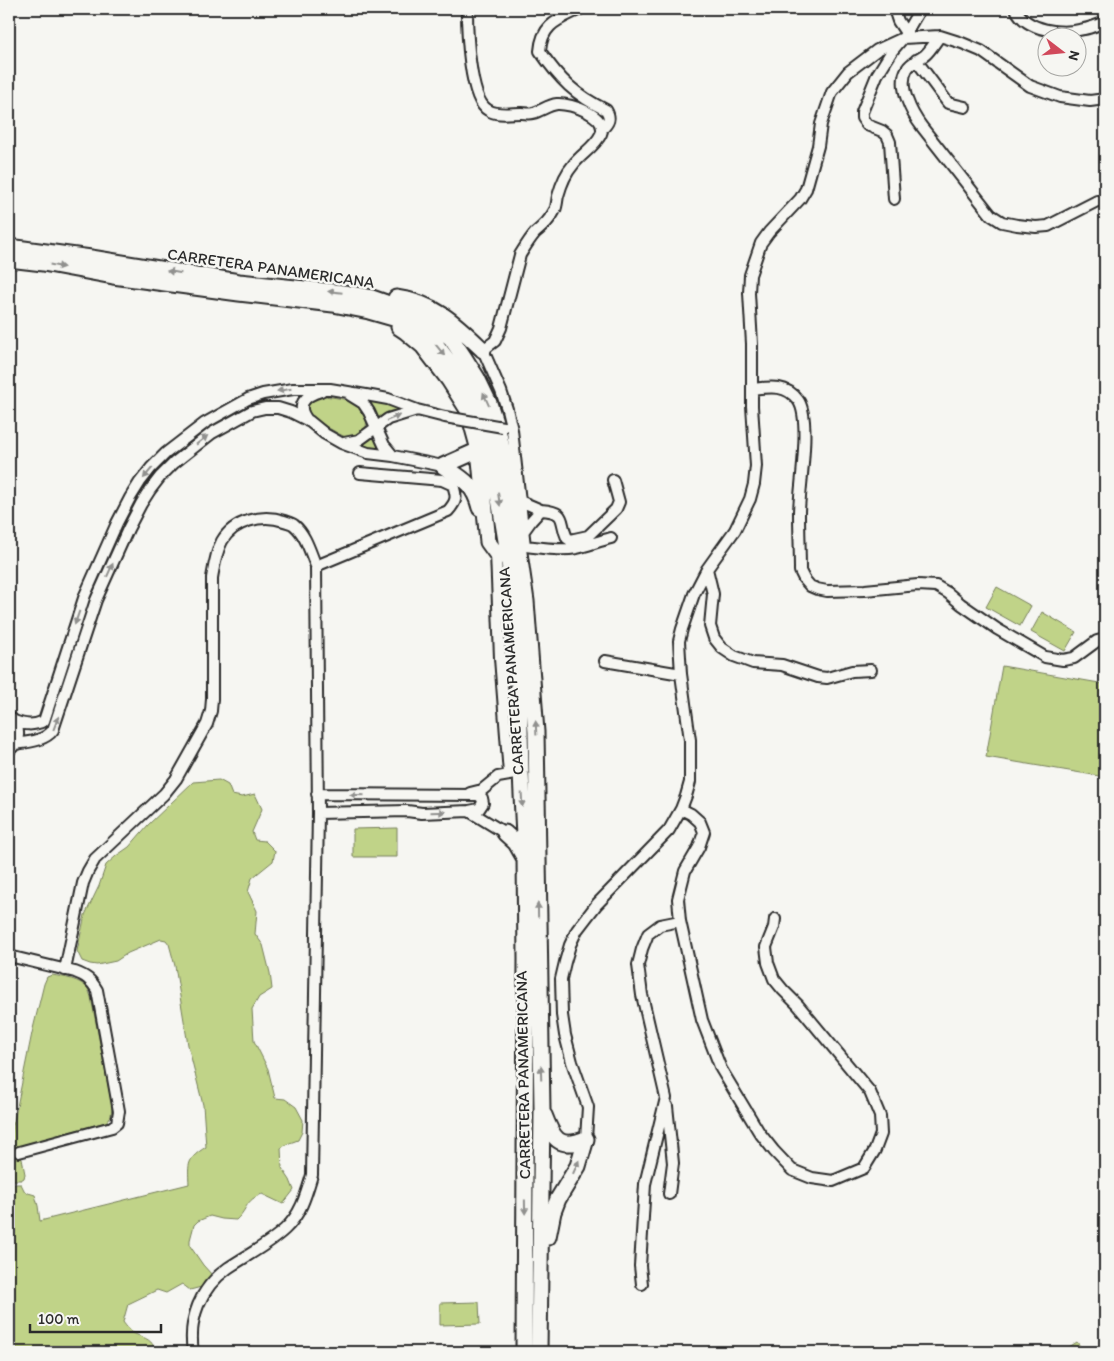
<svg xmlns="http://www.w3.org/2000/svg" width="1114" height="1361" font-family="Itim,sans-serif">
	<style>
		.green { fill: #c0d388; stroke: #767f5a }
		.lines { fill: none; stroke-linecap: round; stroke-linejoin: round }
		.street-casing { stroke: #2b2b2b; stroke-width: 14 }
		.primary-casing { stroke: #2b2b2b; stroke-width: 19 }
		.street { stroke: #f6f6f2; stroke-width: 10 }
		.primary { stroke: #f6f6f2; stroke-width: 15 }
		.street-bridge-casing { stroke: #2b2b2b; stroke-width: 14; stroke-linecap: butt }
		.street-bridge { stroke: #f6f6f2; stroke-width: 10 }
		.oneway { fill: #90908e }
		.labels { text-anchor: middle; dominant-baseline: central; stroke-width: 5; stroke-linejoin: round; paint-order: stroke }
		.street-label { font-size: 16px; fill: #2b2b2b; stroke: #f6f6f2 }
	</style>
	<rect width="100%" height="100%" fill="#f6f6f2"/>
	<filter id="ink" filterUnits="userSpaceOnUse"><feTurbulence type="fractalNoise" baseFrequency=".02" numOctaves="2"/><feDisplacementMap in="SourceGraphic" scale="10" xChannelSelector="R" yChannelSelector="G"/><feConvolveMatrix kernelMatrix="1 2 1 2 8 2 1 2 1" color-interpolation-filters="sRGB"/></filter>
	<g filter="url(#ink)">
		<!-- green -->
		<path class="green" d="M 317,395 C 341,399 374,398 365,432 C 360,435 356,438 350,438 C 343,438 315,420 310,414 C 306,410 307,405 309,400 Z
			M 367,401 L 386,404 L 400,409 L 387,412 L 376,420 L 372,405 Z
			M 375,434 L 377,441 L 383,450 L 370,448 L 359,445 L 365,442 Z
			M 997,587 L 1031,606 L 1020,626 L 986,607 Z
			M 1042,612 L 1076,632 L 1065,651 L 1031,632 Z
			M 1002,666 L 1105,684 L 1105,777 L 986,757 Z
			M 219,780 L 228,785 L 232,795 L 242,797 L 255,794 L 262,809 L 252,832 L 255,840 L 265,841 L 275,851 L 273,861 L 252,878 L 248,892 L 257,911 L 255,934 L 263,945 L 270,973 L 272,989 L 259,997 L 252,1009 L 254,1041 L 268,1069 L 275,1098 L 285,1099 L 296,1107 L 303,1120 L 302,1132 L 298,1140 L 287,1144 L 281,1148 L 282,1168 L 290,1180 L 294,1190 L 283,1204 L 262,1194 C 244,1201 249,1208 236,1220 L 222,1219 L 210,1216 L 198,1221 L 194,1225 L 190,1240 L 190,1246 L 203,1265 L 212,1275 L 209,1285 L 190,1290 L 182,1284 L 166,1293 L 157,1290 L 128,1304 L 123,1322 C 126,1326 130,1332 135,1334 C 146,1339 153,1339 155,1352 L 9,1352 L 9,1184 L 21,1184 L 25,1192 L 35,1195 L 38,1206 L 40,1221 L 189,1184 C 188,1163 187,1159 206,1147 L 203,1105 L 188,1045 L 175,966 L 169,944 L 166,940 L 161,939 L 128,953 L 116,961 L 97,965 L 90,964 L 82,961 L 77,951 L 85,915 L 99,886 L 106,865 L 116,856 L 129,847 L 148,825 L 193,782 Z
			M 397,828 L 397,857 L 353,857 L 353,829 Z
			M 52,975 C 63,977 81,979 88,989 C 89,991 90,994 91,997 L 112,1106 L 111,1116 L 106,1122 L 22,1145 L 17,1150 L 17,1154 L 22,1159 L 25,1174 L 24,1178 L 21,1180 L 9,1180 L 9,1146 L 32,1033 L 44,984 L 47,977 Z
			M 479,1302 L 480,1324 L 440,1325 L 440,1303 Z
			M 1077,1342 L 1084,1352 L 1078,1352 L 1076,1349 L 1071,1352 L 1064,1352 L 1063,1351 Z"/>
		<g class="lines">
			<!-- street casing -->
			<g class="street-casing">
				<path id="street" d="M 467,9 C 467,29 469,100 488,110 C 497,116 511,113 521,113 C 525,113 529,114 533,113 C 541,111 548,105 557,104 C 571,103 609,116 601,134 C 595,147 581,154 573,165 C 566,173 561,185 558,196 C 557,200 557,206 555,210 C 550,220 543,226 535,233 C 529,240 525,247 520,255 L 501,328 L 495,341 L 483,350 L 501,391 L 507,409 L 512,430 L 525,546 C 542,548 560,551 577,548 C 588,545 600,541 611,538
					M 580,9 C 558,20 542,24 540,51 C 560,80 575,95 606,110 C 611,118 609,123 602,129
					M 894,9 L 898,21 L 906,33
					M 1016,9 C 1026,31 1062,35 1084,29 C 1090,28 1097,25 1103,23 L 1105,21
					M 940,36 C 935,42 931,50 925,55 C 919,60 911,62 907,69 C 897,86 912,114 922,127 L 991,215 L 1002,222 L 1017,225 L 1036,227 L 1048,226 L 1097,201 L 1105,201
					M 916,60 L 948,103 L 965,107
					M 894,199 L 890,142 L 887,135 L 882,131 L 867,125 L 862,118 L 862,112 L 877,75 L 892,51 L 903,38 L 920,9
					M 752,389 C 770,387 786,384 798,400 C 812,419 799,488 799,513 C 799,532 800,552 800,571 L 804,579 L 810,586 L 817,589 L 827,591 L 865,590 L 918,585 L 936,586 L 948,593 L 961,604 L 997,629 L 1045,657 L 1063,660 L 1074,658 L 1097,641 L 1105,639
					M 350,395 L 363,403 L 369,412 L 384,445 L 393,456
					M 308,421 C 295,405 304,396 321,391
					M 344,443 L 359,440 L 388,419 L 417,410
					M 520,501 L 541,510
					M 523,532 L 531,521 L 541,510 C 568,512 559,520 567,538 L 570,540 L 588,536 L 616,509 L 619,502 L 613,480
					M 496,553 L 500,658 L 509,774
					M 316,566 L 448,511 C 457,501 457,497 453,485 L 442,480 L 360,473
					M 707,569 L 713,594 L 710,626 L 714,638 L 722,648 L 734,656 L 753,663 L 782,665 L 818,677 L 827,678 L 852,671 L 871,670
					M 605,661 L 681,674
					M 14,721 C 25,725 33,726 44,721 L 85,595 L 117,523 L 130,498 L 140,482 L 151,468 L 166,453 L 205,423 L 248,399 L 263,394 L 293,389 L 330,389 L 366,395 L 388,399 L 417,410 L 445,417
					M 15,744 C 28,742 45,741 53,730 L 96,600 L 128,529 L 141,504 L 150,490 L 160,477 L 174,463 L 212,433 L 252,411 L 265,408 L 278,408 L 291,412 L 309,421 L 325,434 L 341,443 L 368,453 L 393,456 L 443,466
					M 9,750 C 20,742 21,729 12,719
					M 470,793 L 482,790 L 498,777 L 515,774
					M 317,794 L 478,795 L 482,798 L 483,803 L 479,809 L 469,811 L 422,813 L 407,811 L 318,813
					M 681,809 L 691,814 L 700,822 L 704,832 L 699,847 L 685,871 L 678,899 L 680,921 L 702,1020 L 721,1069 L 759,1132 L 774,1151 L 792,1170 L 812,1178 L 833,1181 L 864,1168 L 875,1150 L 881,1134 L 880,1116 L 870,1092 L 798,1005 L 783,990 L 774,979 L 768,963 L 766,947 L 774,927 L 775,919
					M 469,811 L 505,833
					M 9,956 L 75,972 C 86,976 91,980 97,990 L 119,1111 L 117,1123 L 112,1127 L 19,1152
					M 65,970 L 83,883 L 88,871 L 95,859 L 164,794 L 176,779 L 207,724 L 211,711 L 212,699 L 212,578 C 214,566 216,552 222,541 C 234,520 263,514 284,521 C 287,522 292,523 294,525 C 306,535 310,552 316,566 L 318,813 L 312,1175 C 306,1195 301,1214 285,1229 C 268,1245 247,1255 228,1268 C 200,1288 188,1319 193,1352
					M 667,1106 L 673,1163 L 669,1194
					M 586,1139 L 588,1107 L 572,1062 L 565,1035 L 562,1015 L 561,979 L 565,962 L 570,945 L 577,930 L 597,904 L 669,830 L 681,809 L 686,796 L 690,782 L 690,740 L 681,674 L 679,641 L 682,629 L 694,594 L 707,569 L 735,530 L 750,499 L 754,484 L 756,466 L 752,406 L 752,344 L 749,293 L 750,275 L 761,243 L 769,232 L 800,199 L 806,189 L 818,146 L 821,124 L 832,92 L 848,72 L 877,50 L 903,38 L 940,36 L 962,43 L 981,51 L 1030,86 L 1060,97 L 1090,101 L 1105,99
					M 642,1284 L 640,1266 L 645,1184 L 666,1098 L 642,995 L 638,965 L 642,949 L 648,934 L 660,925 L 680,921"/>
			</g>
			<!-- primary casing -->
			<g class="primary-casing">
				<path id="primary" d="M 9,247 L 91,258 L 239,282 L 344,293 L 372,298 L 409,311 L 433,324 L 451,338 L 465,359 L 477,378 L 489,403 L 499,434 L 508,477 L 526,601 L 536,732 L 542,1109 L 539,1352
					M 9,259 L 43,263 L 113,276 L 239,293 L 333,304 L 369,311 L 397,319 L 420,330 L 431,338 L 459,375 L 470,394 L 480,415 L 490,444 L 509,559 L 519,686 L 521,773 L 525,858 L 526,959 L 524,1352
					M 396,298 C 435,303 456,324 483,350
					M 399,327 L 405,331 L 423,346 L 449,380 L 468,410 L 479,450 L 488,542 L 496,553 L 509,559
					M 443,466 C 463,479 474,484 480,508
					M 443,466 L 479,450
					M 505,833 L 516,843 L 524,857
					M 544,1115 C 553,1139 559,1150 586,1139
					M 548,1237 L 553,1212 L 558,1199 L 578,1166 L 586,1139"/>
			</g>
			<!-- street -->
			<use href="#street" class="street"/>
			<!-- primary -->
			<use href="#primary" class="primary"/>
			<!-- street-bridge casing -->
			<g class="street-bridge-casing">
				<path id="street-bridge" d="M 445,417 L 503,427"/>
			</g>
			<!-- street-bridge -->
			<use href="#street-bridge" class="street-bridge"/>
		</g>
		<!-- one-way arrows -->
		<defs><path id="oneway-solid" d="M-6-.8H1V-3.2L6.5 0L1 3.2V.8H-6Z" transform="scale(1.25)"/></defs>
		<g class="oneway">
			<use href="#oneway-solid" transform="translate(57 266) rotate(11)"/>
			<use href="#oneway-solid" transform="translate(174 272) rotate(-171)"/>
			<use href="#oneway-solid" transform="translate(335 292) rotate(-174)"/>
			<use href="#oneway-solid" transform="translate(440 350) rotate(51)"/>
			<use href="#oneway-solid" transform="translate(284 390) rotate(171)"/>
			<use href="#oneway-solid" transform="translate(486 399) rotate(-114)"/>
			<use href="#oneway-solid" transform="translate(393 418) rotate(-23)"/>
			<use href="#oneway-solid" transform="translate(202 440) rotate(-38)"/>
			<use href="#oneway-solid" transform="translate(148 473) rotate(130)"/>
			<use href="#oneway-solid" transform="translate(499 499) rotate(81)"/>
			<use href="#oneway-solid" transform="translate(110 570) rotate(-66)"/>
			<use href="#oneway-solid" transform="translate(77 618) rotate(109)"/>
			<use href="#oneway-solid" transform="translate(56 723) rotate(-69)"/>
			<use href="#oneway-solid" transform="translate(536 728) rotate(-93)"/>
			<use href="#oneway-solid" transform="translate(357 795) rotate(-179)"/>
			<use href="#oneway-solid" transform="translate(522 800) rotate(87)"/>
			<use href="#oneway-solid" transform="translate(438 812) rotate(-2)"/>
			<use href="#oneway-solid" transform="translate(538 910) rotate(-91)"/>
			<use href="#oneway-solid" transform="translate(541 1073) rotate(-92)"/>
			<use href="#oneway-solid" transform="translate(576 1167) rotate(-66)"/>
			<use href="#oneway-solid" transform="translate(525 1207) rotate(89)"/>
		</g>
	</g>
	<g class="labels">
		<!-- street labels -->
		<g class="street-label">
			<text transform="translate(271 268) rotate(8)">CARRETERA PANAMERICANA</text>
			<text transform="translate(511 671) rotate(-94)">CARRETERA PANAMERICANA</text>
			<text transform="translate(523 1075) rotate(-91)">CARRETERA PANAMERICANA</text>
		</g>
	</g>
	<!-- margin -->
	<rect width="1114" height="1361" fill="none" stroke="#f6f6f2" stroke-width="30"/>
	<rect x="15" y="15" width="1084" height="1331" fill="none" stroke="#2b2b2b" stroke-width="2" filter="url(#ink)"/>
	<!-- north arrow -->
	<g transform="translate(1062 52) rotate(106)"><circle r="24" fill="#f6f6f2" stroke="#a5a5a2"/>
	<path d="M0-4L9 19L0 12L-9 19Z" fill="#d1495b"/>
	<text y="-8" font-size="14" font-weight="bold" text-anchor="middle" fill="#2b2b2b">N</text>
	</g>
	<!-- scale -->
	<path d="M30 1324v8h131v-8" fill="none" stroke="#2b2b2b" stroke-width="2.5"/>
	<text x="38" y="1324" font-size="15" fill="#2b2b2b" stroke="#f6f6f2" stroke-width="4" paint-order="stroke">100 m</text>
</svg>
